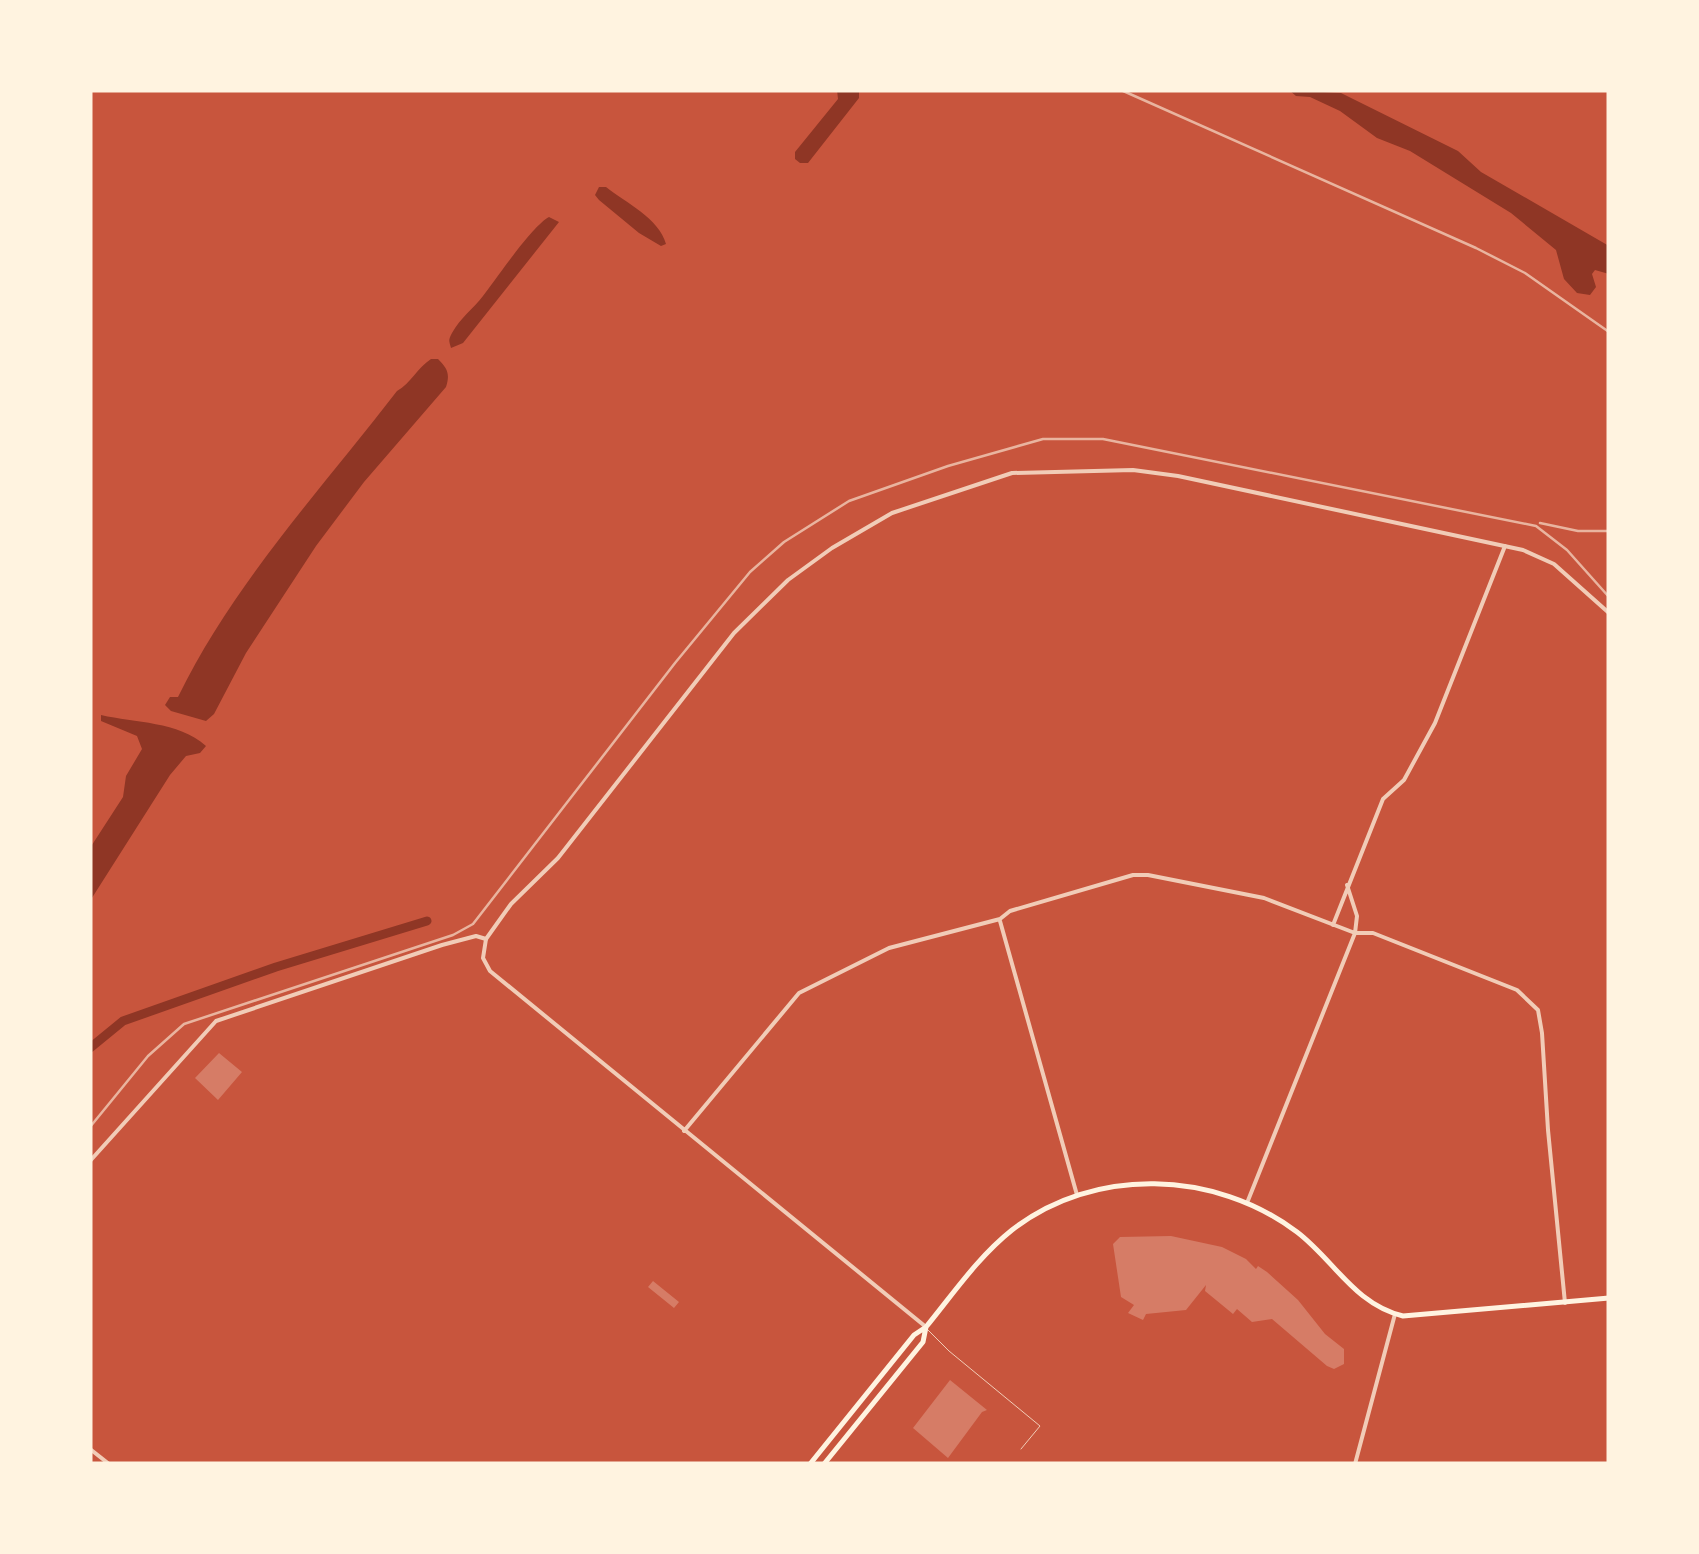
<svg xmlns="http://www.w3.org/2000/svg" width="1699" height="1554" font-family="Georgia,serif">
	<style>
		.water { fill: #8f3625 }
		.lines { fill: none; stroke-linecap: round; stroke-linejoin: round }
		.canal { stroke: #8f3625; stroke-width: 9 }
		.building { fill: #d67c66 }
		.service { stroke: #f1ccb7; stroke-width: 1 }
		.minor { stroke: #f1ccb7; stroke-width: 4 }
		.tertiary { stroke: #f1ccb7; stroke-width: 4 }
		.secondary { stroke: #fff3e0; stroke-width: 5 }
		.tram { stroke: #e9b49f; stroke-width: 2.5 }
		.rail { stroke: #e9b49f; stroke-width: 2.5 }
	</style>
	<rect width="100%" height="100%" fill="#c8553d"/>
	<!-- water -->
	<path class="water" d="M 837,90 L 859,90 L 859,98 L 808,163 L 800,163 L 795,159 L 795,152 L 838,99 Z
		M 1289,90 L 1341,93 L 1458,151 L 1481,172 L 1609,246 L 1609,274 L 1595,270 L 1592,274 L 1596,287 L 1590,295 L 1577,293 L 1564,279 L 1556,250 L 1511,213 L 1410,151 L 1377,138 L 1340,111 L 1310,97 L 1296,96 Z
		M 599,187 L 606,187 C 626,203 659,218 666,244 L 661,246 L 639,233 L 599,200 L 595,195 Z
		M 549,217 L 559,222 L 463,343 L 451,348 C 449,340 448,341 452,333 C 460,318 473,309 483,296 C 497,278 532,226 549,217 Z
		M 431,359 L 438,359 C 448,369 450,374 446,387 L 364,482 L 316,546 L 246,653 L 214,714 L 206,721 L 171,711 L 165,705 L 170,697 L 178,697 C 233,584 320,491 397,391 C 411,383 417,368 431,359 Z
		M 101,715 C 135,723 178,721 206,746 L 200,753 L 186,756 L 170,775 L 90,901 L 90,848 L 123,797 L 126,776 L 142,749 L 137,736 L 101,721 Z"/>
	<g class="lines">
		<!-- canal -->
		<path class="canal" d="M 90,1048 L 123,1021 L 276,967 L 427,921"/>
	</g>
	<!-- building -->
	<path class="building" d="M 219,1053 L 242,1072 L 218,1100 L 195,1078 Z
		M 1171,1236 L 1222,1247 L 1246,1259 L 1256,1269 L 1258,1266 L 1267,1272 L 1298,1300 L 1325,1334 L 1344,1349 L 1344,1364 L 1334,1369 L 1327,1366 L 1272,1319 L 1252,1322 L 1237,1309 L 1233,1314 L 1205,1291 L 1206,1285 L 1186,1310 L 1146,1314 L 1143,1320 L 1128,1313 L 1134,1305 L 1121,1297 L 1113,1244 L 1120,1237 Z
		M 653,1281 L 679,1302 L 674,1308 L 648,1287 Z
		M 950,1380 L 987,1410 L 982,1412 L 948,1458 L 913,1428 Z"/>
	<g class="lines">
		<!-- service -->
		<path class="service" d="M 928,1330 L 949,1351 L 1040,1426 L 1021,1449"/>
		<!-- minor -->
		<path class="minor" d="M 1000,921 L 1077,1195
			M 1333,925 L 1383,799 L 1404,780 L 1435,723 L 1505,546
			M 486,939 L 483,958 L 490,971 L 926,1327
			M 684,1131 L 799,993 L 889,948 L 1000,919 L 1010,911 L 1133,875 L 1148,875 L 1264,898 L 1355,933 L 1373,933 L 1517,990 L 1538,1010 L 1542,1033 L 1548,1130 L 1565,1303
			M 1247,1203 L 1355,933 L 1357,916 L 1347,885
			M 1355,1464 L 1395,1314"/>
		<!-- tertiary -->
		<path class="tertiary" d="M 90,1161 L 216,1021 L 442,945 L 476,936 L 486,939 L 511,904 L 558,858 L 734,633 L 788,580 L 832,548 L 892,513 L 1012,473 L 1133,470 L 1178,476 L 1523,550 L 1554,564 L 1609,613
			M 90,1449 L 109,1464"/>
		<!-- secondary -->
		<path class="secondary" d="M 810,1464 L 914,1335 L 926,1327 C 953,1294 978,1257 1012,1230 C 1094,1166 1215,1170 1297,1232 C 1334,1260 1354,1304 1403,1316 L 1609,1298
			M 824,1464 L 923,1342 L 926,1327"/>
		<!-- tram -->
		<path class="tram" d="M 1540,523 L 1578,531 L 1609,531
			M 90,1127 L 148,1056 L 184,1024 L 453,935 L 473,924 L 675,663 L 750,572 L 784,542 L 849,501 L 948,466 L 1043,439 L 1103,439 L 1536,526 L 1567,550 L 1609,597"/>
		<!-- rail -->
		<path class="rail" d="M 1121,90 L 1476,248 L 1525,273 L 1609,332"/>
	</g>
	<!-- border -->
	<rect width="1699" height="1554" fill="none" stroke="#fff3e0" stroke-width="185"/>
</svg>
